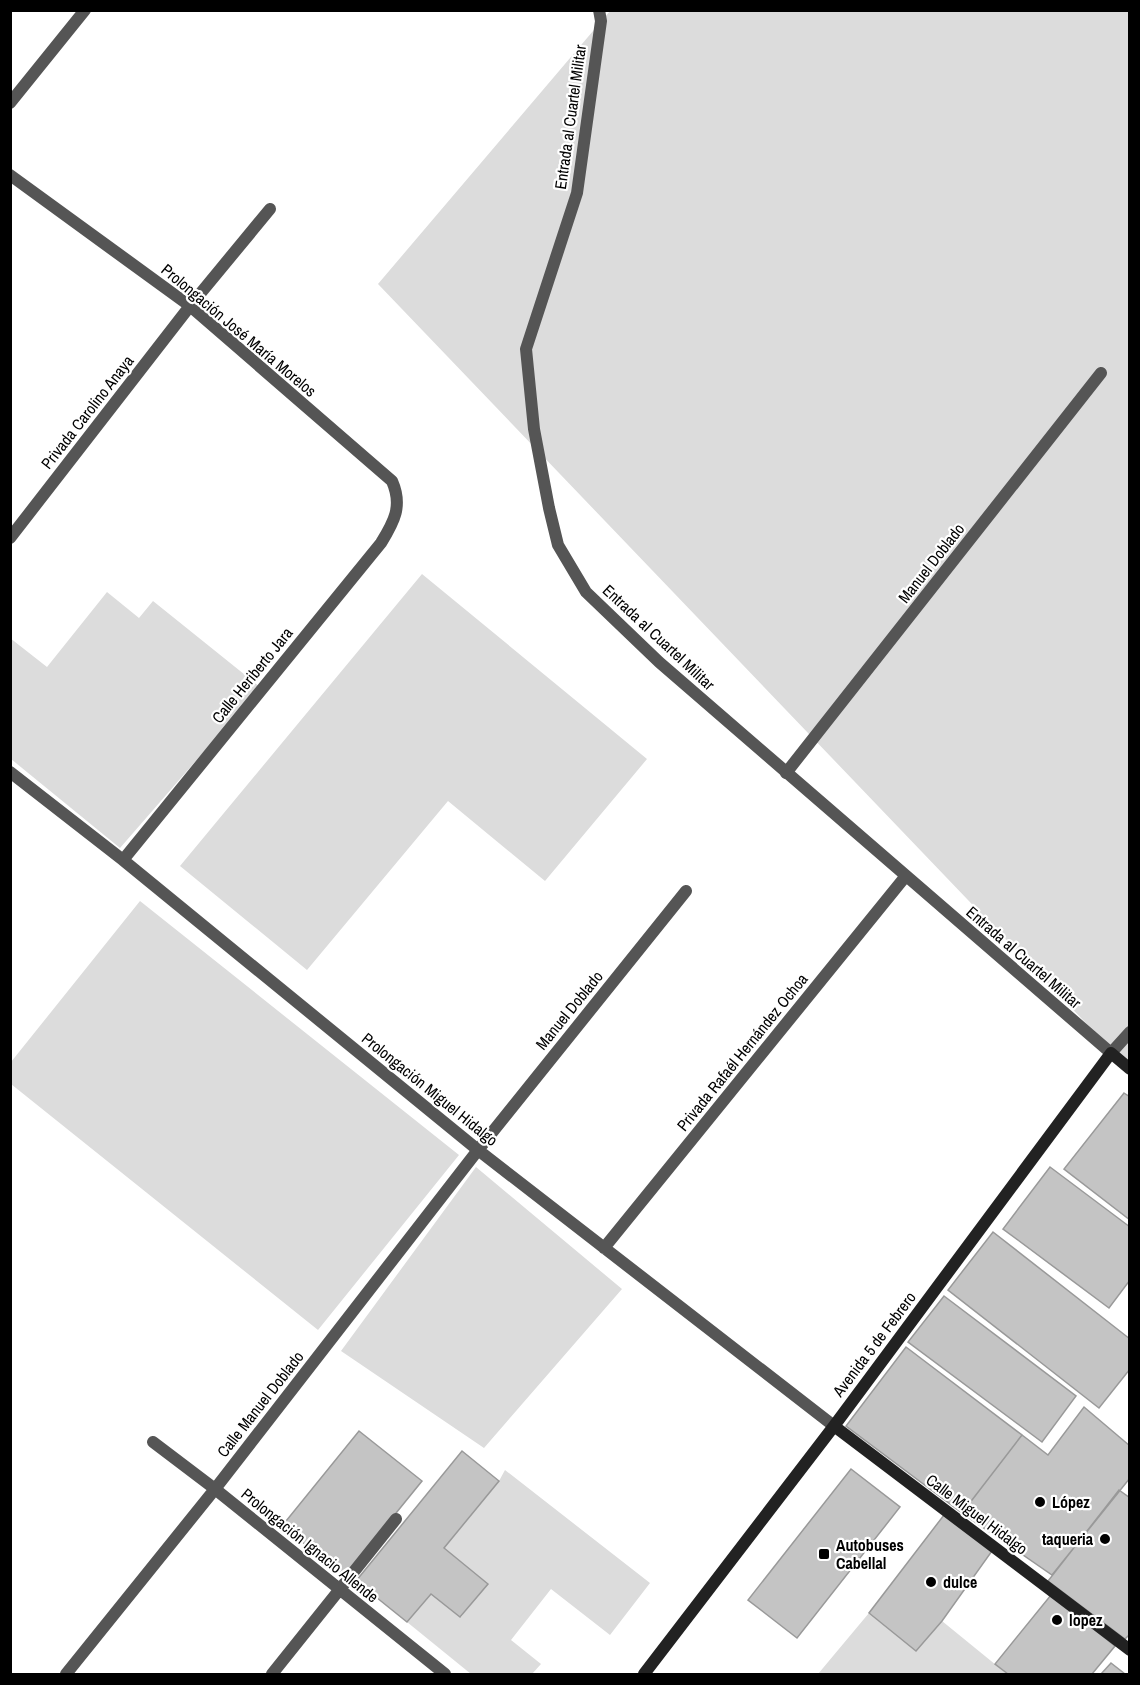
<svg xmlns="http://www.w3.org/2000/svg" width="1140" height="1685" font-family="'Archivo Narrow',sans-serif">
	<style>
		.green { fill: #dcdcdc }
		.building { fill: #c4c4c4; stroke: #999; stroke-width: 1.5 }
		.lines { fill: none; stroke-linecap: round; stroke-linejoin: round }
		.lane { stroke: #555; stroke-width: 12 }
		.street { stroke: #555; stroke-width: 12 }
		.secondary { stroke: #222; stroke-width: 12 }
		.poi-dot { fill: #000; stroke: #fff; stroke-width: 2 }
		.labels { text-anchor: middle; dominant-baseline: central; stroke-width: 4.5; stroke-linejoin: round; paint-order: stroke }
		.street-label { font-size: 16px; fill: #000; stroke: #fff }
		.poi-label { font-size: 16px; font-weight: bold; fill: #000; stroke: #fff; text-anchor: start }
	</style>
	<rect width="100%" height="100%" fill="#fff"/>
	<!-- green -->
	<path class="green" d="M 610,11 L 1129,11 L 1130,1062 L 1127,1066 L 378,284 Z
		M 422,574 L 647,759 L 545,881 L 448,801 L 307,970 L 180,866 Z
		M 107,592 L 139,618 L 153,601 L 260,687 L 120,848 L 11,759 L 10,638 L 47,667 Z
		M 140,901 L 459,1155 L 318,1330 L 11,1084 L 11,1062 Z
		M 476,1167 L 622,1289 L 484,1448 L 341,1351 Z
		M 505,1470 L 650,1583 L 610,1635 L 551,1589 L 511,1640 L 541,1664 L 532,1674 L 471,1674 L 407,1622 L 431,1594 L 461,1617 L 487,1584 L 444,1548 L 499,1481 Z
		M 869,1613 L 916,1651 L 942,1621 L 1007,1674 L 818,1674 Z"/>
	<!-- building -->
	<path class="building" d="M 1124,1093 L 1130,1097 L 1130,1220 L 1064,1169 Z
		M 1050,1167 L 1130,1227 L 1130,1280 L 1109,1308 L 1003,1229 Z
		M 993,1232 L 1130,1339 L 1130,1369 L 1099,1408 L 948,1290 Z
		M 944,1296 L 1076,1396 L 1042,1442 L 908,1342 Z
		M 906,1347 L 1022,1435 L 962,1513 L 846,1426 Z
		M 1084,1407 L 1130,1446 L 1130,1478 L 1052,1575 L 962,1513 L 1022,1435 L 1048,1455 Z
		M 359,1431 L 422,1481 L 345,1576 L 282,1526 Z
		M 462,1451 L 499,1481 L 444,1548 L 488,1584 L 460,1617 L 431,1594 L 407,1622 L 356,1581 Z
		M 851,1469 L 900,1507 L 797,1638 L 748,1600 Z
		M 1119,1490 L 1130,1498 L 1130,1634 L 1125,1639 L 1048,1581 Z
		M 944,1515 L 992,1551 L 942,1621 L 916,1651 L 869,1613 Z
		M 1051,1595 L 1115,1646 L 1092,1674 L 1008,1674 L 995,1664 Z
		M 1111,1663 L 1125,1674 L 1101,1674 Z"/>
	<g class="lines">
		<!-- lane -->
		<path class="lane" d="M 786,773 L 1101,373"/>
		<!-- street -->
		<path class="street" d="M 599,10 L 601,21 L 577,193 L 526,349 L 534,429 L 549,508 L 558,545 L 586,592 L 659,662 L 1111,1053 L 1130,1032
			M 10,103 L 85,10
			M 10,175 L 190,306 L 392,481 C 403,506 394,522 381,543 L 123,860
			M 10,538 L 190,306 L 270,209
			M 10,772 L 123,860 L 478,1150 L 834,1426
			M 604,1248 L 905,877
			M 153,1442 L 215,1489 L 445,1674
			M 66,1674 L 215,1489 L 478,1150 L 686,891
			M 272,1674 L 396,1519"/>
		<!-- secondary -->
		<path class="secondary" d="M 834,1426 L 1130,1650
			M 644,1674 L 834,1426 L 1111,1053 L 1130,1069"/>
	</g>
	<!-- markers -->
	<g class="poi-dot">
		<circle cx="1040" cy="1502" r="6"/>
		<circle cx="1105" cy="1539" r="6"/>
		<rect x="818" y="1548" width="12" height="12" rx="3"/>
		<circle cx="931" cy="1582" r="6"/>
		<circle cx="1057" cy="1620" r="6"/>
	</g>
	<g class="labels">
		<!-- street labels -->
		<g class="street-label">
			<text transform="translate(570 117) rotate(-82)">Entrada al Cuartel Militar</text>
			<text transform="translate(239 330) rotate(40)">Prolongación José María Morelos</text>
			<text transform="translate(87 412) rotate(-52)">Privada Carolino Anaya</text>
			<text transform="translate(931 563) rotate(-52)">Manuel Doblado</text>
			<text transform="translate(659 637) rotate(43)">Entrada al Cuartel Militar</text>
			<text transform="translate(252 675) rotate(-51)">Calle Heriberto Jara</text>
			<text transform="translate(1024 957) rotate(41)">Entrada al Cuartel Militar</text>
			<text transform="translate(569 1010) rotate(-51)">Manuel Doblado</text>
			<text transform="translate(742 1052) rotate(-51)">Privada Rafaél Hernández Ochoa</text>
			<text transform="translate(430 1089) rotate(39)">Prolongación Miguel Hidalgo</text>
			<text transform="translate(874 1344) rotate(-53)">Avenida 5 de Febrero</text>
			<text transform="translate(260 1404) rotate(-52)">Calle Manuel Doblado</text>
			<text transform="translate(977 1514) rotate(37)">Calle Miguel Hidalgo</text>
			<text transform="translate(310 1545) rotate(39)">Prolongación Ignacio Allende</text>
		</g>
		<!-- poi labels -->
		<g class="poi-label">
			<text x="1052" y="1502">López</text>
			<text x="1093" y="1539" text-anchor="end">taqueria</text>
			<text x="836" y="1545">Autobuses<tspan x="836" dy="18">Cabellal</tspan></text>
			<text x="943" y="1582">dulce</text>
			<text x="1069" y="1620">lopez</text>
		</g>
	</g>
	<!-- border -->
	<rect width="1140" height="1685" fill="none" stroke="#000000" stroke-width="24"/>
</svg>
